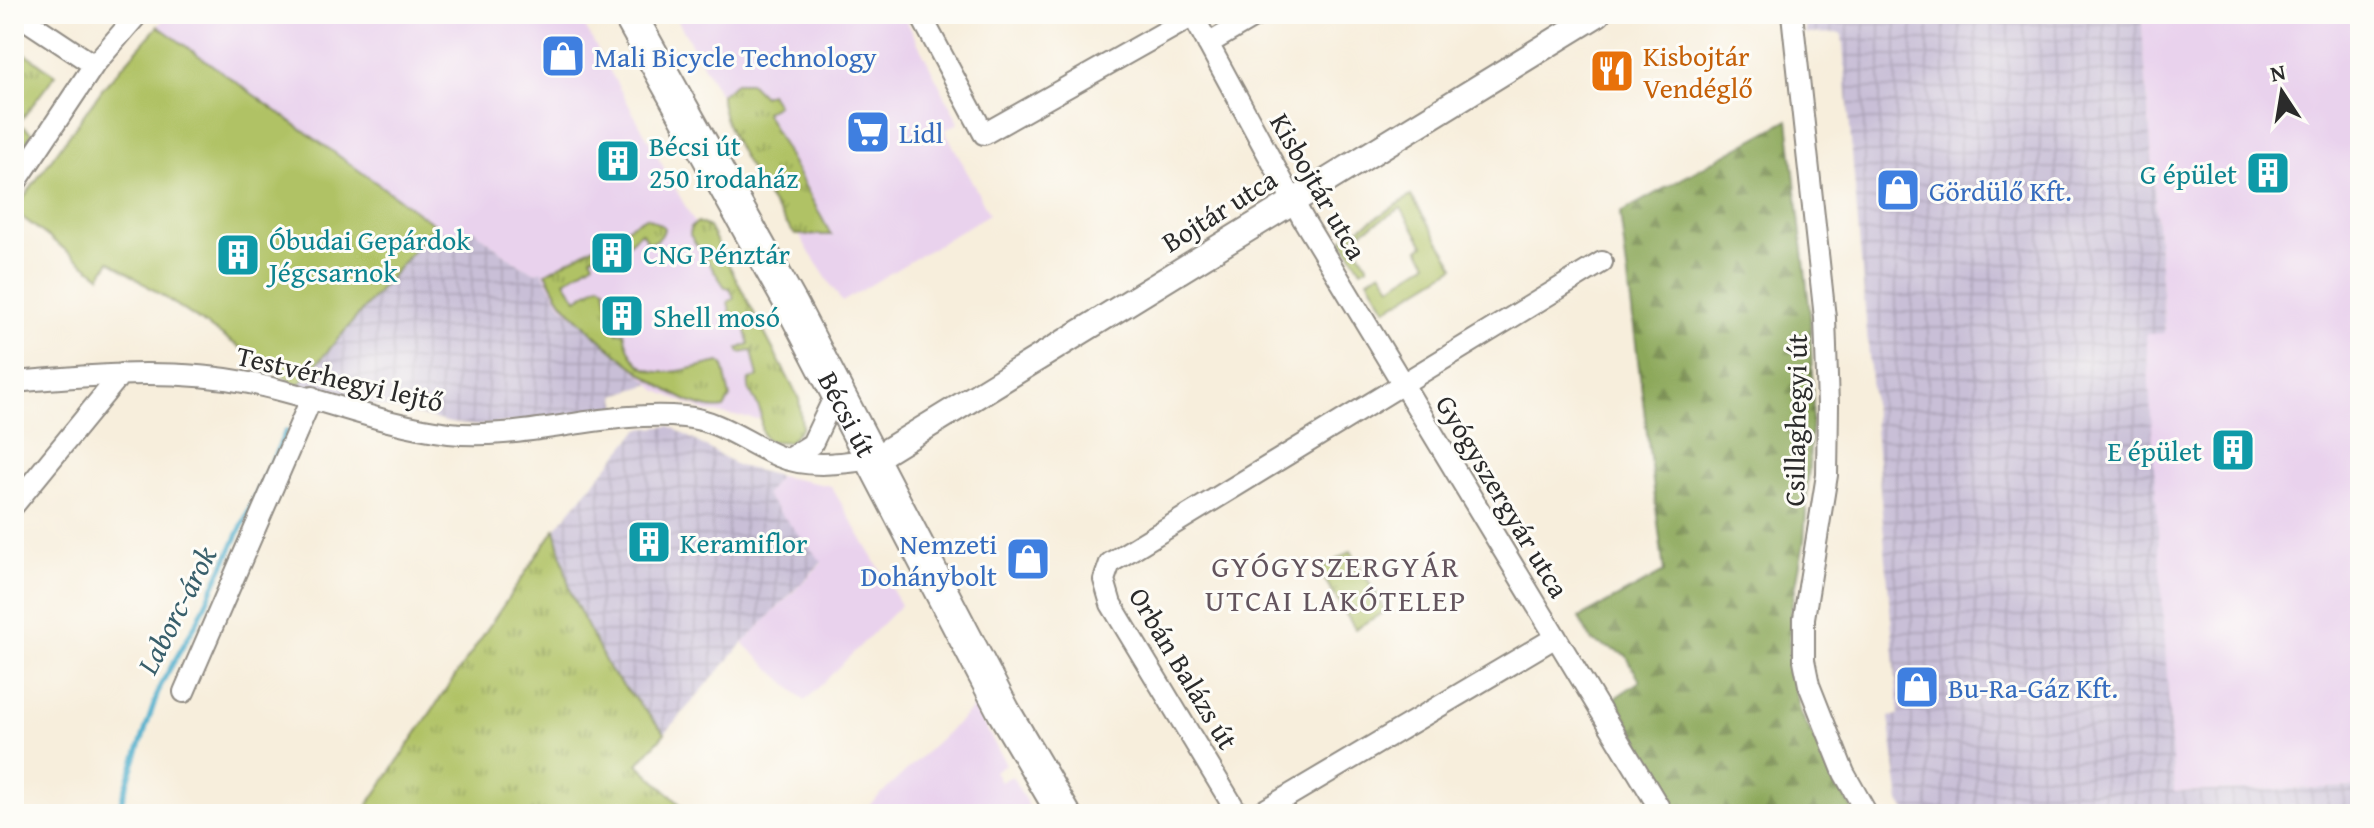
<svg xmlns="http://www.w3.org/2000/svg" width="2374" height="828" font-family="'Gentium Book Plus',serif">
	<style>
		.built { fill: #e9d2ed }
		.industrial { fill: url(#industrial-grid) }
		.grass { fill: url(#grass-tufts); stroke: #6e7648; stroke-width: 2 }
		.forest { fill: url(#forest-firs); stroke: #5c6a42; stroke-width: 2 }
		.garden { fill: #b0c265; stroke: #6e7648; stroke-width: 2 }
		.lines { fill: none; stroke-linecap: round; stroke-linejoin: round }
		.stream { stroke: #4badcb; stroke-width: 5 }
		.minor-casing { stroke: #918c84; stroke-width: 24 }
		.tertiary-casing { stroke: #918c84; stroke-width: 28 }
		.primary-casing { stroke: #918c84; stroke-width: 36 }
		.minor { stroke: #fff; stroke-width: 20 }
		.tertiary { stroke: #fff; stroke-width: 24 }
		.primary { stroke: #fff; stroke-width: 32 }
		.labels { text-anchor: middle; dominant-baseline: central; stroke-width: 6; stroke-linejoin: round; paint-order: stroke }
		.food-label { font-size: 28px; fill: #c56008; stroke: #fdfcf7; text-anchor: start }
		.shop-label { font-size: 28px; fill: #366cbe; stroke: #fdfcf7; text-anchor: start }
		.culture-label { font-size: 28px; fill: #0d838f; stroke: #fdfcf7; text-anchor: start }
		.street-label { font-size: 28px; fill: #2b2b2b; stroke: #fdfcf7 }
		.neighbourhood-label { font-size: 30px; letter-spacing: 2px; fill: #64555e; stroke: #fdfcf7 }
		.water-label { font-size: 30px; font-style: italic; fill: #385f6b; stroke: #fdfcf7 }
	</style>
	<defs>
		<pattern id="industrial-grid" width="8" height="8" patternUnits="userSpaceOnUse" patternTransform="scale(2)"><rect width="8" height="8" fill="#c9bfd7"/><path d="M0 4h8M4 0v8" fill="none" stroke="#ada4b9"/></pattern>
		<pattern id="grass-tufts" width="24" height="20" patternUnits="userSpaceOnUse" patternTransform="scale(2)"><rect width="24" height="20" fill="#b0c265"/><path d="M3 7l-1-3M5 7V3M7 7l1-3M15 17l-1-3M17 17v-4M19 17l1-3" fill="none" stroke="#8f9e53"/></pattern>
		<pattern id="forest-firs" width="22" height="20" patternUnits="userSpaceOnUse" patternTransform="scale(2)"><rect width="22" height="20" fill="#8ca85a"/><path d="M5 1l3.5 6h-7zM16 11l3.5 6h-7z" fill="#73894b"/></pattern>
	</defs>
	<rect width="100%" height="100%" fill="#fdfcf7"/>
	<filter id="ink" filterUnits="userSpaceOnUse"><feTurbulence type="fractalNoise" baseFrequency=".0125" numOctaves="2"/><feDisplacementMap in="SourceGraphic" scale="16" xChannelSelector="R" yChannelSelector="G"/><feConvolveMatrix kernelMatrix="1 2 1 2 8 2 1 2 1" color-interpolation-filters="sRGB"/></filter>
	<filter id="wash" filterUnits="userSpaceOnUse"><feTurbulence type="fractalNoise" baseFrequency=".006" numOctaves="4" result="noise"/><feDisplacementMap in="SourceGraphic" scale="32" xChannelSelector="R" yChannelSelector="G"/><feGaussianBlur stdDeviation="1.8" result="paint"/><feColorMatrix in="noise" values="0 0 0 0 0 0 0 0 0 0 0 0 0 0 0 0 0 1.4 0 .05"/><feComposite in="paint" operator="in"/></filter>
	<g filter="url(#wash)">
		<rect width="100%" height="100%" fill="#f7eedc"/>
		<!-- built -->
		<path class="built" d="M 168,14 L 578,14 L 794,401 L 776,414 L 756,419 L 707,412 L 658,391 L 561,305 L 541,270 L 536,273 L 513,261 L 473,229 L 460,245 L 158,26 Z
			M 674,14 L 903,14 L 959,123 L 945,130 L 989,214 L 842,302 L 808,250 Z
			M 2141,14 L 2360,14 L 2360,787 L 2174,792 L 2145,333 L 2165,332 Z
			M 779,476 L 831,486 L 901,605 L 805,701 L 743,643 L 822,563 L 765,495 Z
			M 974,707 L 1006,764 L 994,771 L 1000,782 L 1012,776 L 1033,814 L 860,814 Z"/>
		<!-- industrial -->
		<path class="industrial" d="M 1804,14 L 2141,14 L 2165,333 L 2146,334 L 2174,792 L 2360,787 L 2360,814 L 1909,814 L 1900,802 L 1889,717 L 1899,715 L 1842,33 L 1806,34 Z
			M 435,225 L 460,244 L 473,229 L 513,261 L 536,273 L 541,270 L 561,305 L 651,384 L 615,395 L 619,411 L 477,426 L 450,423 L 298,386 Z
			M 670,426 L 738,466 L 779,476 L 765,495 L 822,562 L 743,643 L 665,733 L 610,671 L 571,594 L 555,529 L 639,429 Z"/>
		<!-- grass -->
		<path class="grass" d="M 14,45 L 55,75 L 19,123 L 32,133 L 14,161 Z
			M 736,83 L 750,83 L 763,96 L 770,93 L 777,105 L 765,112 L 831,235 L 795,235 C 772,204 719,130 721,94 Z
			M 646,217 L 664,227 C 664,235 657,243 648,242 L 641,232 L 622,249 L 617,241 L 591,257 L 594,262 L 565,281 L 577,299 L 600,284 L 605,287 L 610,316 L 614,316 L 617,333 L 624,332 C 635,390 677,371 719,362 L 723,365 L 730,397 L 724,408 C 683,417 592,335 565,305 C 557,296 552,283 546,273 Z
			M 698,222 L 709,227 L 799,399 L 802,427 L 789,442 L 768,441 C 757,431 763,423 760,411 C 756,399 747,393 749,380 L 758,377 L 752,351 L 740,353 L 738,349 L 749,344 L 743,316 L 731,316 L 728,302 L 734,298 L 730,288 L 725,287 L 690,235 L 691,227 Z
			M 555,529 L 571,594 L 610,671 L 665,733 L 638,764 L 690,814 L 383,814 L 368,805 Z
			M 1351,551 L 1386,611 L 1355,629 L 1319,570 Z"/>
		<!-- forest -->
		<path class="forest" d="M 1788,120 L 1810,313 L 1813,402 L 1804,542 L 1790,616 L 1789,664 L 1801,714 L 1855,814 L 1679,814 L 1615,698 L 1640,681 L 1626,655 L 1592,641 L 1579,618 L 1664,572 L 1620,213 Z"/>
		<!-- garden -->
		<path class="garden" d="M 158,26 L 435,225 L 298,386 L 110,261 L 100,276 L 14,211 L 104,87 Z
			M 1411,196 L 1455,267 L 1386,309 L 1368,279 L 1381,271 L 1391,286 L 1428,263 L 1419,249 L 1424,245 L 1401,208 L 1351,238 L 1368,266 L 1361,270 L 1342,239 Z"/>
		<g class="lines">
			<!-- stream -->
			<path class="stream" d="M 117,814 L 160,686 L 198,620 L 286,431"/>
		</g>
	</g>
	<g filter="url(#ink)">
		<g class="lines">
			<!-- minor casing -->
			<g class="minor-casing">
				<path id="minor" d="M 17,14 L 94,65
					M 920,14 L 984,134 L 1193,16
					M 1192,14 L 1303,219 L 1663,814
					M 1792,14 L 1825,318 L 1828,406 L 1827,475 L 1804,618 L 1804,660 L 1809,685 L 1824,723 L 1844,773 L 1867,814
					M 1208,44 L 1259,14
					M 14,185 L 94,65 L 138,14
					M 14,382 C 92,375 172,368 249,383 C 316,396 381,425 449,433 C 524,441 608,409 684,417 C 720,420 746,443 778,456 C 808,469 843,463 874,459
					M 788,459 L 812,444 L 837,391
					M 14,505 L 121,374
					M 184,692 L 312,397
					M 1238,814 L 1111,604 L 1104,580 L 1110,563 L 1602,262
					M 1258,814 L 1556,637"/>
			</g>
			<!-- tertiary casing -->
			<g class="tertiary-casing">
				<path id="tertiary" d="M 874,459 L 1598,14"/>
			</g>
			<!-- primary casing -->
			<g class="primary-casing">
				<g id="primary">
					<path id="s1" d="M 629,14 L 791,304 L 1004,712 L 1064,814"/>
				</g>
			</g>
			<!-- minor -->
			<use href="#minor" class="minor"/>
			<!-- tertiary -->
			<use href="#tertiary" class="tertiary"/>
			<!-- primary -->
			<use href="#primary" class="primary"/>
		</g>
	</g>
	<!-- icons -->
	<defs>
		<g id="shop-square" transform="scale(2.3)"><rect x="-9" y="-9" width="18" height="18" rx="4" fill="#3f7fe0" stroke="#fdfcf7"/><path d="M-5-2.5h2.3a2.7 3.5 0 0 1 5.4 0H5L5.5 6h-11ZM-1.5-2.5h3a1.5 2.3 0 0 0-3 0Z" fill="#fff"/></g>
		<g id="restaurant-square" transform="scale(2.3)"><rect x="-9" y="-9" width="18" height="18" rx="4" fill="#e8710a" stroke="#fdfcf7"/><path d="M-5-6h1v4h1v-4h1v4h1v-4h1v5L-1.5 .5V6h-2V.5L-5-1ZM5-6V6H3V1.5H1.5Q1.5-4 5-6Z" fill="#fff"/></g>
		<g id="supermarket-square" transform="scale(2.3)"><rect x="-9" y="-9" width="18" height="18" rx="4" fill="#3f7fe0" stroke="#fdfcf7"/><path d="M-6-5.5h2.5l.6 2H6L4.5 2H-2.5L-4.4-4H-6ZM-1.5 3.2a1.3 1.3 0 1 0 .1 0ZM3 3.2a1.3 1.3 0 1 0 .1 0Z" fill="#fff"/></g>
		<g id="building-square" transform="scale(2.3)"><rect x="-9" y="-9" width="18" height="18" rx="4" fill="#0f9aa8" stroke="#fdfcf7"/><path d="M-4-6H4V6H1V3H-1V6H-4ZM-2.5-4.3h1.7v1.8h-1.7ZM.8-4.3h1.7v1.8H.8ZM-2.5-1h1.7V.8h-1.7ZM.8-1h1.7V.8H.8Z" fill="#fff"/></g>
	</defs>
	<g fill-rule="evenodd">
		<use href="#shop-square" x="563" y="56"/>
		<use href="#restaurant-square" x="1612" y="71"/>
		<use href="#supermarket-square" x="868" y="132"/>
		<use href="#building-square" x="618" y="161"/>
		<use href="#building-square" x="2268" y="173"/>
		<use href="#shop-square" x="1898" y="190"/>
		<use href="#building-square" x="612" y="253"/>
		<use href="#building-square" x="238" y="255"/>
		<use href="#building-square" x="622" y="316"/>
		<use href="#building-square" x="2233" y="450"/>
		<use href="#building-square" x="649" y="542"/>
		<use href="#shop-square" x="1028" y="559"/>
		<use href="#shop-square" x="1917" y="687"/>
	</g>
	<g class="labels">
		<!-- food labels -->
		<g class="food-label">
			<text x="1643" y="55">Kisbojtár<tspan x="1643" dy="32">Vendéglő</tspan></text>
		</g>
		<!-- shop labels -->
		<g class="shop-label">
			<text x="594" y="56">Mali Bicycle Technology</text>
			<text x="899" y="132">Lidl</text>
			<text x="1929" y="190">Gördülő Kft.</text>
			<text x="997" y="543" text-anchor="end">Nemzeti<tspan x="997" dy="32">Dohánybolt</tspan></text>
			<text x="1948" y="687">Bu-Ra-Gáz Kft.</text>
		</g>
		<!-- culture labels -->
		<g class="culture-label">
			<text x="649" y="145">Bécsi út<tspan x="649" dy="32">250 irodaház</tspan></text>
			<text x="2237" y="173" text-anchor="end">G épület</text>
			<text x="269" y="239">Óbudai Gepárdok<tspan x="269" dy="32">Jégcsarnok</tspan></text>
			<text x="643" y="253">CNG Pénztár</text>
			<text x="653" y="316">Shell mosó</text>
			<text x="2202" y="450" text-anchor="end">E épület</text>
			<text x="680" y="542">Keramiflor</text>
		</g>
		<!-- street labels -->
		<g class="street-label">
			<text transform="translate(1319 186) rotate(60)">Kisbojtár utca</text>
			<text transform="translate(1219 210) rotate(-32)">Bojtár utca</text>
			<text transform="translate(340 378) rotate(13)">Testvérhegyi lejtő</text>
			<text stroke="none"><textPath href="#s1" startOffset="456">Bécsi út</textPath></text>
			<text transform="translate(1795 420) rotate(-89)">Csillaghegyi út</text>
			<text transform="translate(1503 496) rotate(59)">Gyógyszergyár utca</text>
			<text transform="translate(1184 668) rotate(59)">Orbán Balázs út</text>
		</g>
		<!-- neighbourhood labels -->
		<g class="neighbourhood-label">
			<text x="1336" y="566">GYÓGYSZERGYÁR<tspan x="1336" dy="34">UTCAI LAKÓTELEP</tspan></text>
		</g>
		<!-- water labels -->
		<g class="water-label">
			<text transform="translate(176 610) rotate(-63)">Laborc-árok</text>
		</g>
	</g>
	<!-- margin -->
	<rect width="2374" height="828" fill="none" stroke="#fdfcf7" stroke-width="48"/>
	<!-- north arrow -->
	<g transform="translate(2282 92) rotate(348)" stroke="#fdfcf7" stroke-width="6" paint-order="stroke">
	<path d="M0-6L14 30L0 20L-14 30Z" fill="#2b2b2b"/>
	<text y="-12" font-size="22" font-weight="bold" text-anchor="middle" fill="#2b2b2b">N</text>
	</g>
</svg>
